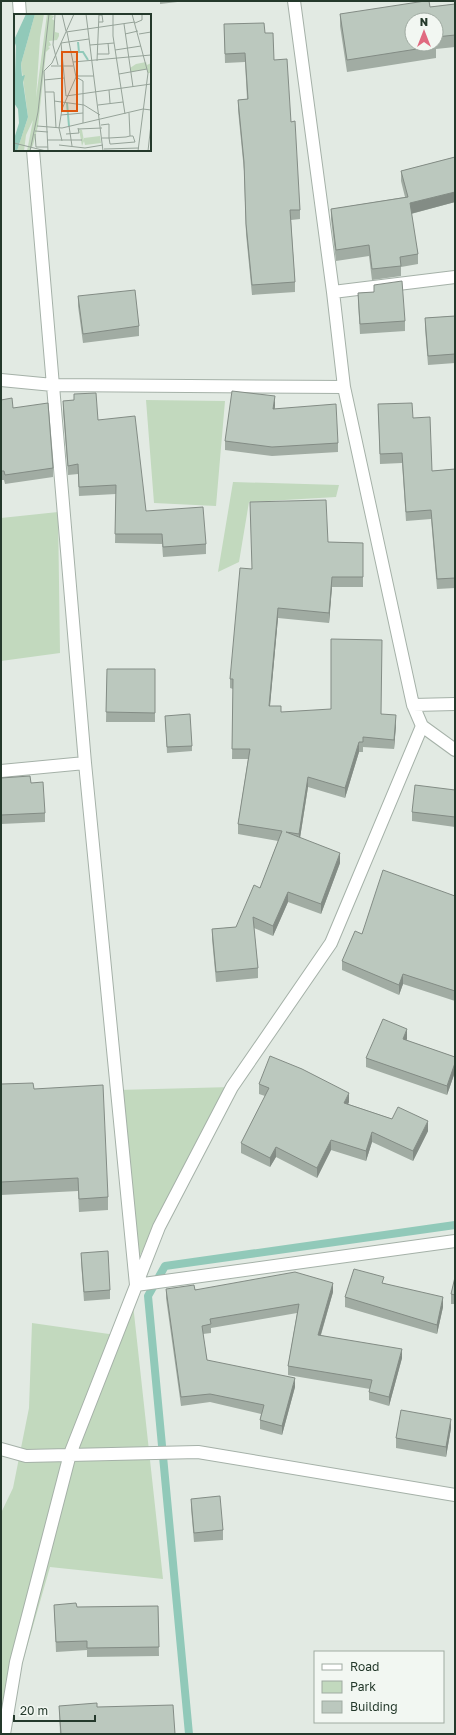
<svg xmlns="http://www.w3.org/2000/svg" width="456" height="1735" font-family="'Golos Text',sans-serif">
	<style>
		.green { fill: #c2d9be }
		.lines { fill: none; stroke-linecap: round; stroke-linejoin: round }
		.stream { stroke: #91c9b9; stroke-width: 8 }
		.minor-casing { stroke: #a5b1a8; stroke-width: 14 }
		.minor { stroke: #fff; stroke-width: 12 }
		.wall { fill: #a1aca3; fill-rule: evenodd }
		.shaded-wall { fill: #838c85 }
		.building { fill: #bbc8be; stroke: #838c85 }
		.inset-river { fill: none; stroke: #91c9b9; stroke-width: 2 }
		.inset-road { fill: none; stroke: #96a399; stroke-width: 1 }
		.view { fill: #de570e; fill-opacity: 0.15; stroke: #de570e; stroke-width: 2 }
		.inset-edge { fill: none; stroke: #24392b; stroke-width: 2 }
	</style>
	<rect width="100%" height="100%" fill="#e2eae3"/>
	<!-- green -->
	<path class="green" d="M 146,400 L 225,401 L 216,506 L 154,503 Z
		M 233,482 L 339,485 L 336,497 L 249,502 L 239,562 L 218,572 Z
		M 58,512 L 60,653 L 1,661 L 1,518 Z
		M 232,1087 L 134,1266 L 117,1090 Z
		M 132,1295 L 163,1579 L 50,1567 L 8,1713 L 1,1713 L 1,1513 L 13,1488 L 29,1408 L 32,1323 L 116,1335 Z"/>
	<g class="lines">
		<!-- stream -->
		<path class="stream" d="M 189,1734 L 148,1296 L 165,1266 L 455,1225"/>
		<!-- minor casing -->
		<g class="minor-casing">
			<path id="minor" d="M 19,1 L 20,15
				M 294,1 L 333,292 L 344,387 L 413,705 L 422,726 L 455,750
				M 33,150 L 85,763 L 136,1285 L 455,1241
				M 333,292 L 455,277
				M 1,380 L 53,385 L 344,387
				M 413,705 L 455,704
				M 1,771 L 85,763
				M 1,1449 L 26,1456 L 198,1452 L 455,1495
				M 4,1734 L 16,1662 L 70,1454 L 159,1227 L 232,1087 L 331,943 L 422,726"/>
		</g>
		<!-- minor -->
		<use href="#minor" class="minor"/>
	</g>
	<!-- wall -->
	<path class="wall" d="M 160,1 L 186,1 L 160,4 Z
		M 455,4 L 455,47 L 436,49 L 436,58 L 347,72 L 340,26 L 340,14 L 430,7 ZM 436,20 L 436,44 L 412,44 Z
		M 224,24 L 265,33 L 274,60 L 291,122 L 300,210 L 300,219 L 291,220 L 295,282 L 295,292 L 252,295 L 246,234 L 244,171 L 238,110 L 238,100 L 247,99 L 245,62 L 225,63 Z
		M 455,157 L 455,202 L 411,214 L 418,254 L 418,264 L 401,267 L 401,276 L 372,280 L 369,256 L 336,261 L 331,219 L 331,209 L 405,197 L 401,181 L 401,171 Z
		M 374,285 L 405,321 L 405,331 L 360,334 L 358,302 L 358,293 L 374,292 Z
		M 78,296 L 139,326 L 139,336 L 83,343 L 78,306 Z
		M 455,316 L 455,363 L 428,365 L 425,328 L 425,318 Z
		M 74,394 L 98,420 L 146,511 L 206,544 L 206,554 L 163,557 L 162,544 L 115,543 L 116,494 L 79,496 L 78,474 L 68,475 L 63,411 L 63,401 L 74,400 Z
		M 1,400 L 13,408 L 53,468 L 53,477 L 5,484 L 4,480 L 1,480 Z
		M 378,404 L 413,418 L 432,471 L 455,469 L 455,588 L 437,589 L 431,519 L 406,521 L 402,463 L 380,464 Z
		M 275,406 L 275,409 L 338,443 L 338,452 L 272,456 L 225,450 L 225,441 Z
		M 328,542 L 363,543 L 363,587 L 332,587 L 329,623 L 278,618 L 270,706 L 281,712 L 381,714 L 396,725 L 394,749 L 363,747 L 363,752 L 359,752 L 345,798 L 308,787 L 300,838 L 340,863 L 321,914 L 288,902 L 273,936 L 254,928 L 258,968 L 258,978 L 216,982 L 212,939 L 212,929 L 236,927 L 260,888 L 278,841 L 238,834 L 238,824 L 248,759 L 232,759 L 233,689 L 230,688 L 230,679 L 252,569 Z
		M 107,669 L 155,669 L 155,722 L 106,722 Z
		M 165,716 L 192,746 L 192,751 L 167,753 Z
		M 1,778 L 31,783 L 45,813 L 45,822 L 1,824 Z
		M 455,790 L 455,827 L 412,821 L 412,812 Z
		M 455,896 L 455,1001 L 403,984 L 399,995 L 342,970 L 342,961 L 362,934 Z
		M 407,1039 L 406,1040 L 455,1057 L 455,1072 L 447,1095 L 366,1067 L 366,1058 Z
		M 1,1084 L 108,1197 L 108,1210 L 79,1212 L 78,1191 L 1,1195 Z
		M 259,1084 L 349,1102 L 348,1104 L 428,1131 L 413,1161 L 372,1142 L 366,1161 L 331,1150 L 317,1178 L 276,1157 L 270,1167 L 241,1153 L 241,1143 L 265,1096 L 259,1094 Z
		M 81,1253 L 110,1290 L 110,1299 L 84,1301 L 81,1262 Z
		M 455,1277 L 455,1304 L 451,1304 L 451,1294 Z
		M 384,1283 L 443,1307 L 437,1334 L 345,1307 L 345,1297 Z
		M 166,1289 L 333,1292 L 321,1335 L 402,1358 L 389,1406 L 369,1400 L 369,1392 L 370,1389 L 288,1375 L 288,1366 L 297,1313 L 211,1328 L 211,1333 L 203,1334 L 207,1360 L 295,1387 L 282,1435 L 260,1429 L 260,1420 L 261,1414 L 210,1402 L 181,1406 L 166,1298 Z
		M 451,1428 L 446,1457 L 396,1448 L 396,1438 Z
		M 191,1499 L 223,1530 L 223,1540 L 194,1542 L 191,1508 Z
		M 54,1605 L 77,1607 L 158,1606 L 159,1656 L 87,1657 L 87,1650 L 56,1652 Z
		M 59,1706 L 97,1707 L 175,1734 L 60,1734 Z"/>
	<!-- shaded-wall -->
	<path class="shaded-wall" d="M 455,192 L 455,202 L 410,214 L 410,203 Z
		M 1,342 L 2,342 L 2,351 L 1,352 Z
		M 275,396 L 275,406 L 273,418 L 273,409 Z
		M 332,577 L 332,587 L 329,623 L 329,613 Z
		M 278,608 L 278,618 L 269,716 L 269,706 Z
		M 396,715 L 396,725 L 394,749 L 394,740 Z
		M 359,742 L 359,752 L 345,798 L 345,788 Z
		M 308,777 L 308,787 L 299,844 L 299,834 Z
		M 340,853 L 340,863 L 321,914 L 321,904 Z
		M 288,892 L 288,902 L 273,936 L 273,926 Z
		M 403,974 L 403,984 L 399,995 L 399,985 Z
		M 407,1029 L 407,1039 L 403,1048 L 403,1039 Z
		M 455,1063 L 455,1072 L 447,1095 L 447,1086 Z
		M 349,1093 L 349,1102 L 344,1113 L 344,1103 Z
		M 428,1121 L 428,1131 L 413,1161 L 413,1151 Z
		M 372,1132 L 372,1142 L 366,1161 L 366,1151 Z
		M 331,1140 L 331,1150 L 317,1178 L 317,1168 Z
		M 276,1147 L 276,1157 L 270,1167 L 270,1158 Z
		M 333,1283 L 333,1292 L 318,1344 L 318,1335 Z
		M 443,1297 L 443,1307 L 437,1334 L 437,1325 Z
		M 402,1349 L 402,1358 L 389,1406 L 389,1397 Z
		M 295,1378 L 295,1387 L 282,1435 L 282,1426 Z
		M 451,1419 L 451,1428 L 446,1457 L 446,1447 Z"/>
	<!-- building -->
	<path class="building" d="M 425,1 L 429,1 L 430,7 L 455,4 L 455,35 L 436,37 L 436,20 L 412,20 L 412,44 L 436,44 L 436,46 L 347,60 L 340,14 Z
		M 264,23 L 265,33 L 273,33 L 274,60 L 287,59 L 291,122 L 295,121 L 300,210 L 290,210 L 295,282 L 252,285 L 246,224 L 244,162 L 238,100 L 248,99 L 245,53 L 225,54 L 224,24 Z
		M 455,157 L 455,192 L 410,203 L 418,254 L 400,257 L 401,266 L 372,269 L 369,245 L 336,250 L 331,209 L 408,197 L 401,171 Z
		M 402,281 L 405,321 L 360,324 L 358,293 L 374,292 L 374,285 Z
		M 135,290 L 139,326 L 83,334 L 78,296 Z
		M 455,316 L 455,354 L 428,356 L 425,318 Z
		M 232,391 L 275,396 L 273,409 L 336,404 L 338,443 L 272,447 L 225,441 Z
		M 96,393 L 98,420 L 135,416 L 146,511 L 203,507 L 206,544 L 163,547 L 162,534 L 115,534 L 116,485 L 79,487 L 78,464 L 68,466 L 63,401 L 74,400 L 74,394 Z
		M 12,398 L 13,408 L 48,403 L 53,468 L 5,475 L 4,471 L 1,471 L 1,400 Z
		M 412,403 L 413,418 L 430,417 L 432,471 L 455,469 L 455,578 L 437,579 L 431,510 L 406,512 L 402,453 L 380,454 L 378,404 Z
		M 326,500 L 328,542 L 363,543 L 363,577 L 332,577 L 329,613 L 278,608 L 269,706 L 281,706 L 281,712 L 331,709 L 331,639 L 382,640 L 381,714 L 396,715 L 394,740 L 363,737 L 363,742 L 359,742 L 345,788 L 308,777 L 299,834 L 286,832 L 340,853 L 321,904 L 288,892 L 273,926 L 253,917 L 258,968 L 216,972 L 212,929 L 236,927 L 254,885 L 260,888 L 282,831 L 238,824 L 250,749 L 232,749 L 233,679 L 230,679 L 240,568 L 252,569 L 250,502 Z
		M 107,669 L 155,669 L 155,713 L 106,712 Z
		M 190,714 L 192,746 L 167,747 L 165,716 Z
		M 30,776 L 31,783 L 43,782 L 45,813 L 1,815 L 1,778 Z
		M 415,785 L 455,790 L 455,817 L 412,812 Z
		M 383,870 L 455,896 L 455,991 L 403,974 L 399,985 L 342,961 L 355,931 L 362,934 Z
		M 383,1019 L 407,1029 L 403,1039 L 455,1057 L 455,1063 L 447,1086 L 366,1058 Z
		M 270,1056 L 302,1069 L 349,1093 L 344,1103 L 392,1119 L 398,1107 L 428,1121 L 413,1151 L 372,1132 L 366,1151 L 331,1140 L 317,1168 L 276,1147 L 270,1158 L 241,1143 L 269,1088 L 259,1084 Z
		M 33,1083 L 34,1089 L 103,1085 L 108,1197 L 79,1199 L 78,1178 L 1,1182 L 1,1084 Z
		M 108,1251 L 110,1290 L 84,1292 L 81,1253 Z
		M 354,1269 L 384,1277 L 382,1283 L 443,1297 L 437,1325 L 345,1297 Z
		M 295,1272 L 333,1283 L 318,1335 L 402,1349 L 389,1397 L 369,1392 L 372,1380 L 288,1366 L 299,1304 L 210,1319 L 211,1324 L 202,1326 L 207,1360 L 295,1378 L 282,1426 L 260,1420 L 264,1405 L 210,1394 L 181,1397 L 166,1289 L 194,1285 L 195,1290 Z
		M 455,1277 L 455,1295 L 451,1294 Z
		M 401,1410 L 451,1419 L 446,1447 L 396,1438 Z
		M 220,1496 L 223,1530 L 194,1533 L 191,1499 Z
		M 76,1603 L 77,1607 L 158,1606 L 159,1647 L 87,1648 L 87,1641 L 56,1642 L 54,1605 Z
		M 97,1703 L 97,1707 L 173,1705 L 175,1734 L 61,1734 L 59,1706 Z"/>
	<!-- overview -->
	<g transform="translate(14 14)">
		<rect width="137" height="137" fill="#e2eae3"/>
		<path d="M 21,0 L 30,0 L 26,24 L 22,84 L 33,0 L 40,2 L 38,5 L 41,7 L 41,18 L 45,19 L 45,22 L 43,26 L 35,27 L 37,31 L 34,33 L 36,34 L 32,38 L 24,112 L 19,131 L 16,137 L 13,137 L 19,106 L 12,121 L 10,137 L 3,137 L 14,103 L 7,50 ZM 132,48 L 133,51 L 137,49 L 137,59 L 134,59 L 133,55 L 117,58 L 116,54 L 122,50 ZM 65,115 L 68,116 L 70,127 L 70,124 L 86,122 L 87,129 L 71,131 L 70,127 L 68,132 Z" fill="#c2d9be"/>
		<path d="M 12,0 L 21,0 L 7,50 L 8,62 L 11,61 L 9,68 L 14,103 L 3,137 L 0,137 L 0,125 L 5,109 L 4,95 L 0,89 L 2,32 L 0,26 Z" fill="#91c9b9"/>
		<path class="inset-river" d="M 64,28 L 65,38 L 69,38 L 74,46M 53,89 L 55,112"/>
		<path class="inset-road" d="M 41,0 L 39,31 L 44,51M 48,0 L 52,17M 72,0 L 89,137M 99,0 L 99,22 L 111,100M 118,0 L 134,59 L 124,137M 85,8 L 89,8 L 88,1 L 85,1M 121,9 L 128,6 L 128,0M 110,10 L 119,73M 52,18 L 121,8M 111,20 L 124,17M 125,20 L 137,18M 47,29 L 52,82 L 137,70M 47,29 L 75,25M 76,31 L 100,29M 101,36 L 127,32M 83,40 L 95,40 L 94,29M 83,47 L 85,0M 59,48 L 137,41M 37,52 L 59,52M 105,60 L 133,55M 62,62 L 80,62M 62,63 L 69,67 L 69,109M 30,66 L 50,64M 95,76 L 96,89M 31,78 L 40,78 L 42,114M 40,87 L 70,91 L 86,101M 84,91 L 109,88M 115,99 L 116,122M 47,101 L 69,99M 87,111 L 95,110 L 95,124 L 96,130 L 97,130 L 121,128 L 119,122 L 116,122 L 112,123 L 95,124 L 88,124M 23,112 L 48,114 L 129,95 L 137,96M 55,112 L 58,132M 64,115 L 88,114M 21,117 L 34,118M 21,120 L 22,133 L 34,133M 52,120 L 65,119 L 64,114M 33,126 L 68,126M 48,127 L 45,114 L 48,95 L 62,63 L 53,18M 0,129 L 32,137M 45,131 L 71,134 L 89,131M 90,135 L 125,134M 16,137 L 24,98 L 35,0M 34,137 L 30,57 L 38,49 L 60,0M 134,137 L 137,110"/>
		<path class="view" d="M 48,38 L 63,38 L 63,97 L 48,97 Z"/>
		<rect width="137" height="137" class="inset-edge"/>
	</g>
	<!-- border -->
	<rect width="456" height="1735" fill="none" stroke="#24392b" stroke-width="4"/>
	<!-- legend -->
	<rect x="314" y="1651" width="130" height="72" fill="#f2f7f2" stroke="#a0aba2"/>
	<rect x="322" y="1664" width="20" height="6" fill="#ffffff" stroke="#a0aba2"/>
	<text x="350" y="1671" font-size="12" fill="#24392b">Road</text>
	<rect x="322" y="1681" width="20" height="12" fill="#c2d9be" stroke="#a0aba2"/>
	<text x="350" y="1691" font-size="12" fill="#24392b">Park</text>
	<rect x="322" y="1701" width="20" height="12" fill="#bbc8be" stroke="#a0aba2"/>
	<text x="350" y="1711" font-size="12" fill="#24392b">Building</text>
	<!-- north arrow -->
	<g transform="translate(424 32)"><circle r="19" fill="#f2f7f2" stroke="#a0aba2"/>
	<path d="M0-3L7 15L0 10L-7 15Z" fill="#e06a80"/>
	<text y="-6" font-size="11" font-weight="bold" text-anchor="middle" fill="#24392b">N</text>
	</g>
	<!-- scale -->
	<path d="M14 1715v6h81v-6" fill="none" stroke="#24392b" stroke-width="2"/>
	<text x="20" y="1715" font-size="12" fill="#24392b" stroke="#f2f7f2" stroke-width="3" paint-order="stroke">20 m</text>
</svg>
